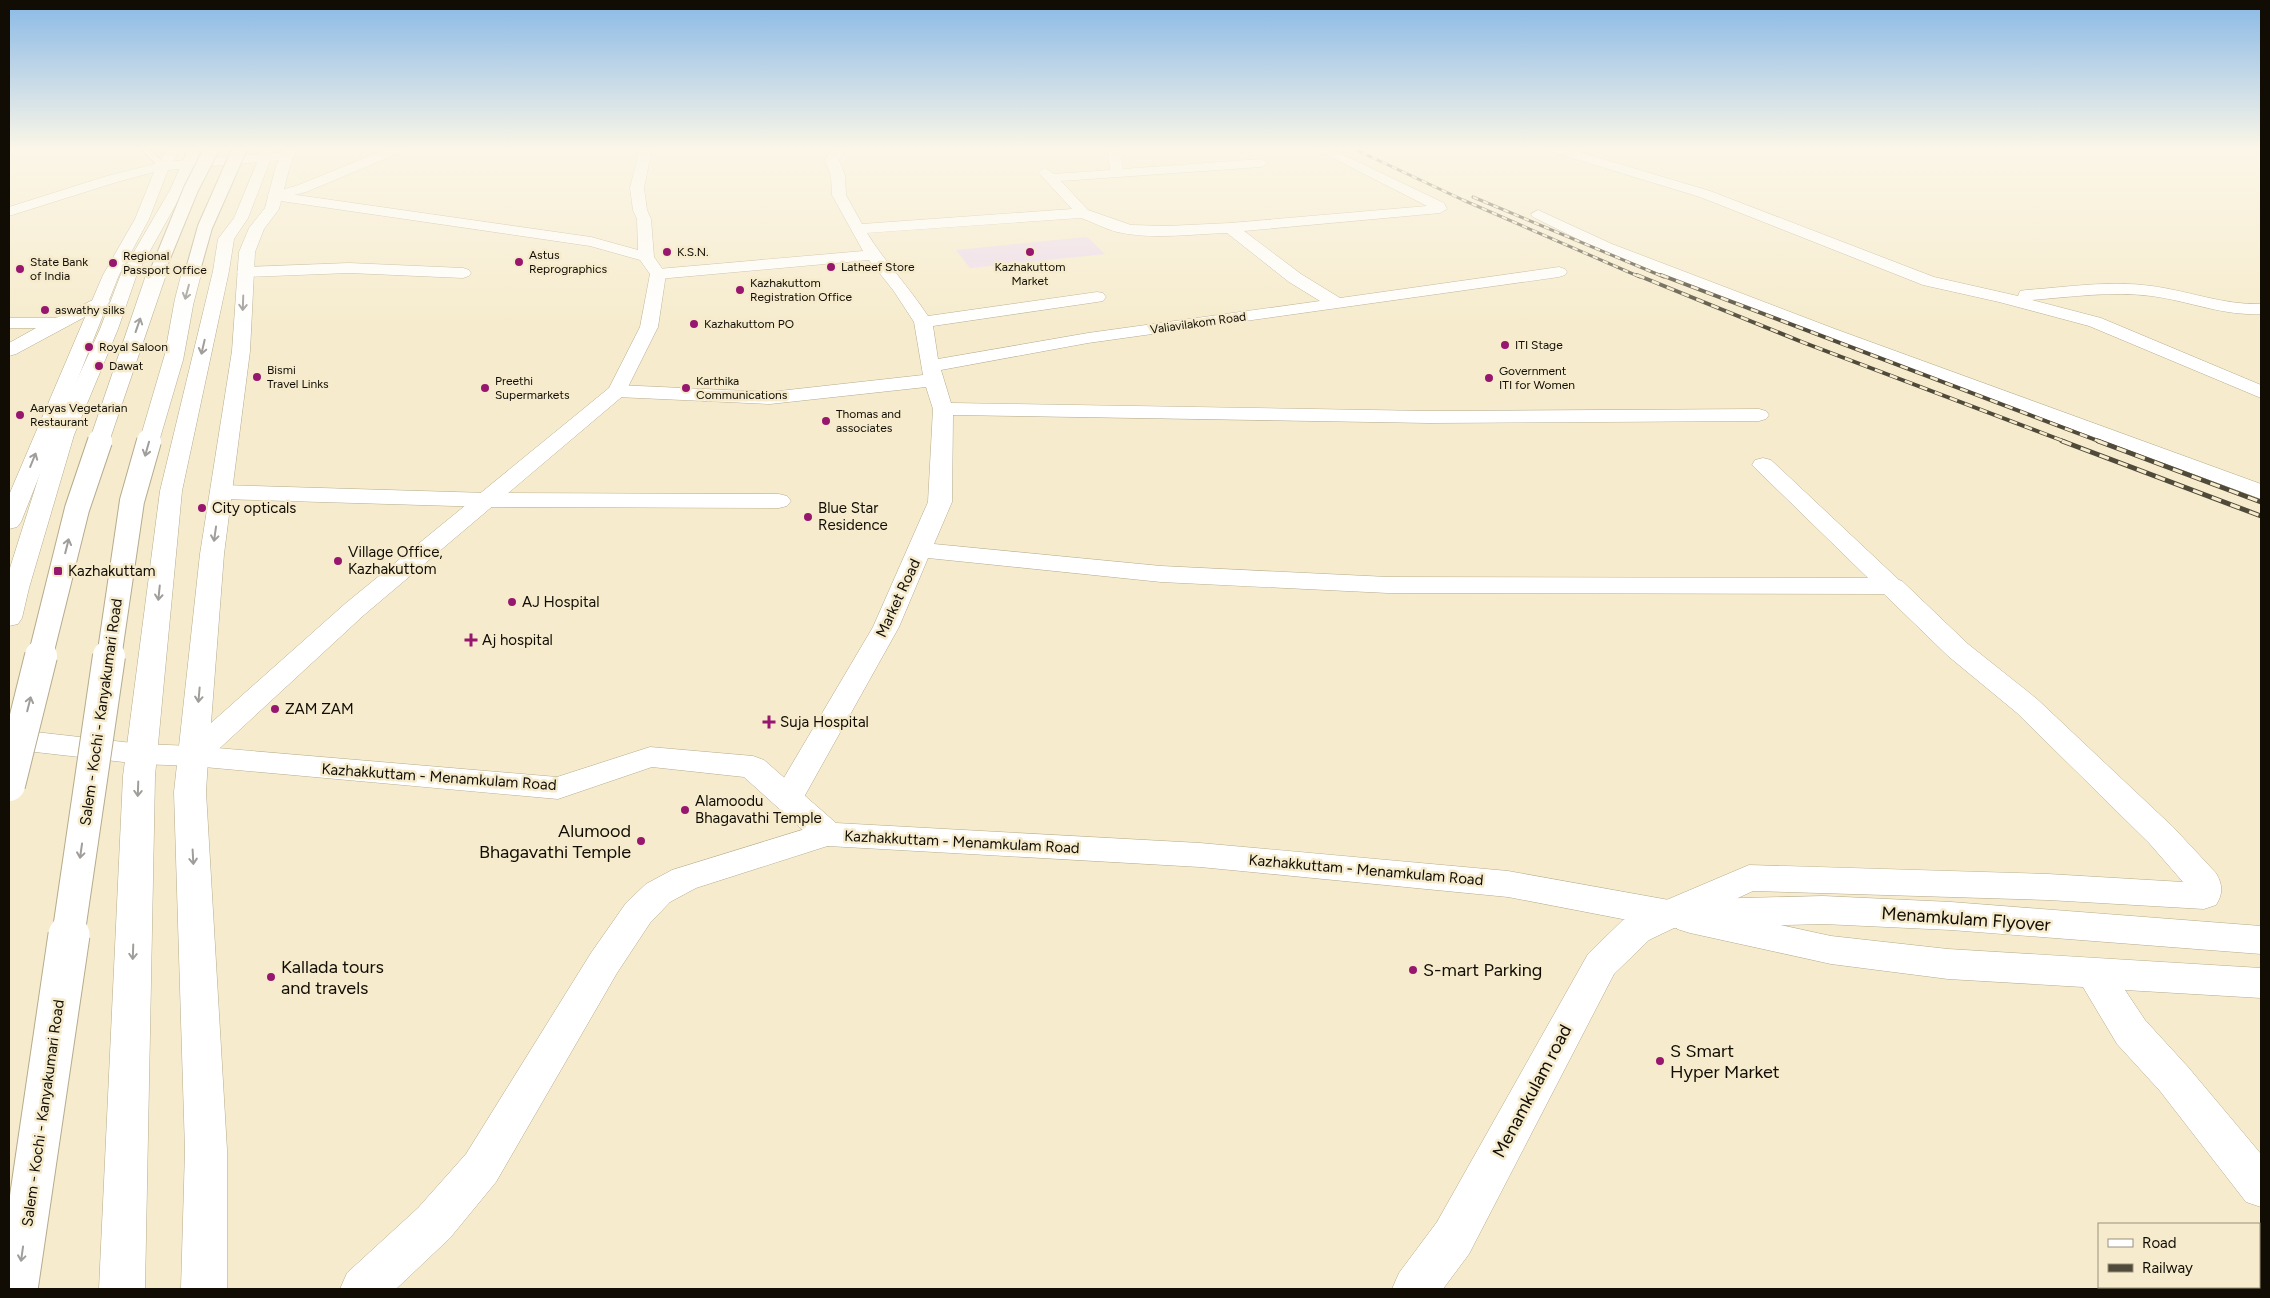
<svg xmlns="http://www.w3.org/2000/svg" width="2270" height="1298" font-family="Figtree,sans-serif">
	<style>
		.commercial { fill: #eddbec }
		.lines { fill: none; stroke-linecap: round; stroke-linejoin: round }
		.service-casing { stroke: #b6ab8d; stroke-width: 2 }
		.minor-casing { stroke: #b6ab8d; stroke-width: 1 }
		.tertiary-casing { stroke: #b6ab8d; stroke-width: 1 }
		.secondary-casing { stroke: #b6ab8d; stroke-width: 1 }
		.service { fill: #fff; fill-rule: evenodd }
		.minor { fill: #fff; fill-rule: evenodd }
		.tertiary { fill: #fff; fill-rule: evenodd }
		.secondary { fill: #fff; fill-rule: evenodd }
		.rail-far2-casing { stroke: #504a3b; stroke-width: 3 }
		.rail-far1-casing { stroke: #504a3b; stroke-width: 4 }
		.rail-casing { stroke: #504a3b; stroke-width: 5 }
		.rail-far2 { stroke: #f6ebcc; stroke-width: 2; stroke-dasharray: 5.5; stroke-linecap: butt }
		.rail-far1 { stroke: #f6ebcc; stroke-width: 2.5; stroke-dasharray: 8; stroke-linecap: butt }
		.rail { stroke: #f6ebcc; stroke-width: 3; stroke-dasharray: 10; stroke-linecap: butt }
		.trunk-bridge-far4-casing { stroke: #b6ab8d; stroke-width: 16; stroke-linecap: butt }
		.trunk-bridge-far3-casing { stroke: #b6ab8d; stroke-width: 20; stroke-linecap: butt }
		.trunk-bridge-far2-casing { stroke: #b6ab8d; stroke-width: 26; stroke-linecap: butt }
		.trunk-bridge-far1-casing { stroke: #b6ab8d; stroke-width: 34; stroke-linecap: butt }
		.trunk-bridge-casing { stroke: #b6ab8d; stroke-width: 43; stroke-linecap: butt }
		.trunk-bridge-far4 { stroke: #fff; stroke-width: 14 }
		.trunk-bridge-far3 { stroke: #fff; stroke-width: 19 }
		.trunk-bridge-far2 { stroke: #fff; stroke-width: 24 }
		.trunk-bridge-far1 { stroke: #fff; stroke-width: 32 }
		.trunk-bridge { stroke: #fff; stroke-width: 41 }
		.oneway { stroke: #a09e9b }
		.poi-dot { fill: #97166e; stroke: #f6ebcc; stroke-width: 2 }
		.labels { text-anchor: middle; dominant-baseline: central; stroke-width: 5; stroke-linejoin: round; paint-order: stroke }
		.far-poi-label { font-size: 12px; fill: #110d04; stroke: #f6ebcc; text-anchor: start }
		.far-street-label { font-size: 12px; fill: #110d04; stroke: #f6ebcc }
		.poi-label { font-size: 15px; fill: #110d04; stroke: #f6ebcc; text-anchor: start }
		.street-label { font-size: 15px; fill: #110d04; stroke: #f6ebcc }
		.near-poi-label { font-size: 18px; fill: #110d04; stroke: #f6ebcc; text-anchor: start }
		.near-street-label { font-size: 18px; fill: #110d04; stroke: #f6ebcc }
	</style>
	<rect width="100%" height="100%" fill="#f6ebcc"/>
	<!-- commercial -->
	<path class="commercial" d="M 1087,237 L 1105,254 L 970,268 L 956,250 Z"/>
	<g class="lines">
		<!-- service casing -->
		<g class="service-casing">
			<path id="service" d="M 140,148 L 147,148 L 166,164 L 166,168 L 160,168 Z"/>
		</g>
		<!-- minor casing -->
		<g class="minor-casing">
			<path id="minor" d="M 389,148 L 406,148 L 404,151 L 306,192 L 274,200 L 267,196 L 269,193 L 296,186 Z
				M 833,148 L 845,148 L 839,160 L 845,176 L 846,195 L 862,224 L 1072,209 L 1038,172 L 1045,168 L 1054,174 L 1110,170 L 1108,148 L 1120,148 L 1123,169 L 1261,159 L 1268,163 L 1261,167 L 1061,181 L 1088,210 L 1131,225 L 1167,226 L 1230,223 L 1427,206 L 1313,148 L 1329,148 L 1444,203 L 1447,209 L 1440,213 L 1244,231 L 1301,274 L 1340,298 L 1559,267 L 1565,269 L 1567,272 L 1565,275 L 1559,277 L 1088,343 L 941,370 L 951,403 L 1429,411 L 1759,409 L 1766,411 L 1769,415 L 1766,419 L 1759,421 L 1429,423 L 953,415 L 952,502 L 934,544 L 1161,566 L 1388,577 L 1868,578 L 1752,465 L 1755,460 L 1763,458 L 1771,460 L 1899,580 L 1902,581 L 1968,644 L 2037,699 L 2173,827 L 2216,873 C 2223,885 2223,894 2216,905 L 2204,909 L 2048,900 L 1753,891 L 1712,910 L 1831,936 L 1948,949 L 2261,968 L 2261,998 L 2125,990 L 2145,1020 L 2188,1067 L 2261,1154 L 2261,1207 L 2246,1202 L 2160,1091 L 2117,1044 L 2083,987 L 1948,979 L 1831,964 L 1690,933 L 1677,929 L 1676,925 L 1669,928 L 1657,924 L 1651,914 L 1657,904 L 1749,865 L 2048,874 L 2183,882 L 2149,843 L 2017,713 L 1948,656 L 1884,594 L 1388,593 L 1161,582 L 928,558 L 899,627 L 799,806 L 788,809 L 777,806 L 772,798 L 873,627 L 928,502 L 933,409 L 926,387 L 770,404 L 617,397 L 610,395 L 607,391 L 610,387 L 617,385 L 770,392 L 923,375 L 914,322 L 893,290 L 869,260 L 658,279 L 652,277 L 650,274 L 652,271 L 658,269 L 863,251 L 832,195 L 831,176 L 825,160 ZM 1081,218 C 1093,222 1105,229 1117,232 C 1152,240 1191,234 1227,233 L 1289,282 L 1320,301 L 1088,333 L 938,359 L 933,326 L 1097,302 L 1103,301 L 1106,297 L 1103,293 L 1097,292 L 928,316 C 909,287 885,262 867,233 Z
				M 1547,148 L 1566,148 L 1710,191 L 1934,277 L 2018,296 L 2020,291 L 2026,290 C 2068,287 2110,280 2152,286 C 2189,291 2223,305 2261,304 L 2261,314 C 2223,316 2189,301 2151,296 C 2112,291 2072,297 2032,300 L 2101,318 L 2261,385 L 2261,398 L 2089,326 L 1999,302 L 1923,285 L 1700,197 L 1549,151 Z
				M 1538,210 L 1612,244 L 1835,329 L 2261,484 L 2261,499 L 1823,337 L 1600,250 L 1533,217 L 1531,214 Z
				M 349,263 L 463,268 L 469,270 L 471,273 L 469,276 L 463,278 L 349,273 L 245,277 L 239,275 L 237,272 L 239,269 L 245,267 Z
				M 101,296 L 107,297 L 110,301 L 107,305 L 16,354 L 9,356 L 9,343 L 36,328 L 9,328 L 9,318 L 56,318 Z
				M 221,485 L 488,493 L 779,494 L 787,496 L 791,501 L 787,506 L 779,508 L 488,507 L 221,499 L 213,497 L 210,492 L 213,487 Z
				M 828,822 L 840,826 L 844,834 L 840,842 L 696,888 L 670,902 L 650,923 L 617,973 L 496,1182 L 450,1238 L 396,1289 L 340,1289 L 347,1273 L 418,1208 L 466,1154 L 591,953 L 626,903 L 646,884 L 672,870 Z"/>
		</g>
		<!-- tertiary casing -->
		<g class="tertiary-casing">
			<path id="tertiary" d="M 288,152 L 293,153 L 294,156 L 293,159 L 168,170 L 149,219 L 119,275 L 21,522 L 17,527 L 9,529 L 9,495 L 103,275 L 135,219 L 154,172 L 117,182 L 9,216 L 9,207 L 107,176 L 163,162 Z
				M 9,729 L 141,744 L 193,746 L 557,777 L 650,747 L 753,756 L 764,760 L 836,823 L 1200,843 L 1508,871 L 1669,900 L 1681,904 L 1687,914 L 1681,924 L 1669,928 L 1508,897 L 1200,867 L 828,846 L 816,842 L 744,777 L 652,767 L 558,799 L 193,766 L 141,764 L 9,749 Z"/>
		</g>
		<!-- secondary casing -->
		<g class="secondary-casing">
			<path id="secondary" d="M 169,148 L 181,148 L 168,169 L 158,169 L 156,166 Z
				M 189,148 L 201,148 L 184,190 L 137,274 L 118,329 L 74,435 L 29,588 L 22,618 L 18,624 L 9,626 L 9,571 L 52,435 L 100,329 L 121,274 L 170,190 Z
				M 263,148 L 275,148 L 248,218 L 234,239 L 229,271 L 182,491 L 155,776 L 145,1289 L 99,1289 L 123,776 L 160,491 L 213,271 L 218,239 L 234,218 Z
				M 285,148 L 297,148 L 290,166 L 283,193 L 591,237 L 638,250 L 637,219 L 633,210 L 630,188 L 640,148 L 652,148 L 644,188 L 647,210 L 651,219 L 654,257 L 666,274 L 658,327 L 624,395 L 364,615 L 208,759 L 206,792 L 227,1150 L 227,1289 L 181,1289 L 185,1150 L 174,792 L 200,554 L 232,351 L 239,252 L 249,228 L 265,208 L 276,166 ZM 281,201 L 590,246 L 640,260 L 650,274 L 640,327 L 609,388 L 346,603 L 211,723 L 224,554 L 250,351 L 255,252 L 264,229 L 279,209 Z
				M 1823,896 L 1951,902 L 2261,926 L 2261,954 L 1951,930 L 1823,924 L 1674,928 L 1649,940 L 1614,974 L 1469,1254 L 1443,1289 L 1392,1289 L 1399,1273 L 1437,1222 L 1588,954 L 1623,920 L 1669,900 Z"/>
		</g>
		<!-- service -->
		<use href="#service" class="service"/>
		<!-- minor -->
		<use href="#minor" class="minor"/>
		<!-- tertiary -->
		<use href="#tertiary" class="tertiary"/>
		<!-- secondary -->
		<use href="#secondary" class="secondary"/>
		<!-- rail-far2 casing -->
		<g class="rail-far2-casing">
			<path id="rail-far2" d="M 1352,148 L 1463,200 L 1640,277
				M 1473,197 L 1664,277"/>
		</g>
		<!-- rail-far1 casing -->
		<g class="rail-far1-casing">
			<path id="rail-far1" d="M 1637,275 L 1802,342 L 2066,442
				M 1661,275 L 2101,442"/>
		</g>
		<!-- rail casing -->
		<g class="rail-casing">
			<path id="rail" d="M 2062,441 L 2261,516
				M 2098,441 L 2261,502"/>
		</g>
		<!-- rail-far2 -->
		<use href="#rail-far2" class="rail-far2"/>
		<!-- rail-far1 -->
		<use href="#rail-far1" class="rail-far1"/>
		<!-- rail -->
		<use href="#rail" class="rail"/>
		<!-- trunk-bridge-far4 casing -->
		<g class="trunk-bridge-far4-casing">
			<path id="trunk-bridge-far4" d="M 155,277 L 191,189 L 212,148
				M 191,277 L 205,227 L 240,148"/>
		</g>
		<!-- trunk-bridge-far3 casing -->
		<g class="trunk-bridge-far3-casing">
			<path id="trunk-bridge-far3" d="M 99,442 L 156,275
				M 149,442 L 174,357 L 184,302 L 191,275"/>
		</g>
		<!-- trunk-bridge-far2 casing -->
		<g class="trunk-bridge-far2-casing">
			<path id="trunk-bridge-far2" d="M 40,658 L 77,509 L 100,441
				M 109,658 L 132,501 L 149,441"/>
		</g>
		<!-- trunk-bridge-far1 casing -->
		<g class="trunk-bridge-far1-casing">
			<path id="trunk-bridge-far1" d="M 9,785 L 41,656
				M 68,937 L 109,656"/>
		</g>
		<!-- trunk-bridge casing -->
		<g class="trunk-bridge-casing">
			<path id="trunk-bridge" d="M 17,1289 L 69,935"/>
		</g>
		<!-- trunk-bridge-far4 -->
		<use href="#trunk-bridge-far4" class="trunk-bridge-far4"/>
		<!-- trunk-bridge-far3 -->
		<use href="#trunk-bridge-far3" class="trunk-bridge-far3"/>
		<!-- trunk-bridge-far2 -->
		<use href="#trunk-bridge-far2" class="trunk-bridge-far2"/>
		<!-- trunk-bridge-far1 -->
		<use href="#trunk-bridge-far1" class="trunk-bridge-far1"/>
		<!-- trunk-bridge -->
		<use href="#trunk-bridge" class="trunk-bridge"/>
	</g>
	<!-- one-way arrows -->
	<defs><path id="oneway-shaft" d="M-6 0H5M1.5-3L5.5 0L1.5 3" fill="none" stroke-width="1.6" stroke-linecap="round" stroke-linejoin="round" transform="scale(1.25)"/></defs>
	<g class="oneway">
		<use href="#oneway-shaft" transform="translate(187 292) rotate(105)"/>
		<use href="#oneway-shaft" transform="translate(243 303) rotate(92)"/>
		<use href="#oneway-shaft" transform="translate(138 325) rotate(-71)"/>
		<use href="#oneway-shaft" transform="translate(203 347) rotate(103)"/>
		<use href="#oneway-shaft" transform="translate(147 449) rotate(106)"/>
		<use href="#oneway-shaft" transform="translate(33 460) rotate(-68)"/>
		<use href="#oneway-shaft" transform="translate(215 534) rotate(98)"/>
		<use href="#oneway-shaft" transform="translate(67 546) rotate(-76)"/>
		<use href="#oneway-shaft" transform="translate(159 593) rotate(96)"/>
		<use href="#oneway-shaft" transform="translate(199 695) rotate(95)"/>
		<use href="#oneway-shaft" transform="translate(29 704) rotate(-76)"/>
		<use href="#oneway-shaft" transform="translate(138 789) rotate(92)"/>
		<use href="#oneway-shaft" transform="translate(81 851) rotate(98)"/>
		<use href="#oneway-shaft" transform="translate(193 857) rotate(87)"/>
		<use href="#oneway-shaft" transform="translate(133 952) rotate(92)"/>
		<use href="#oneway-shaft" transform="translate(22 1254) rotate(98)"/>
	</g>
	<!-- sky -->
	<linearGradient id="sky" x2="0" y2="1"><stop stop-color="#89b9e6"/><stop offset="0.45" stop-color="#fbf6e8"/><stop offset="1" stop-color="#fbf6e8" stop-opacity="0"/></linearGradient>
	<rect width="2270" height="330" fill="url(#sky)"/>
	<!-- markers -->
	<g class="poi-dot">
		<circle cx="667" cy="252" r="5"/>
		<circle cx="1030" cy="252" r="5"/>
		<circle cx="519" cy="262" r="5"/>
		<circle cx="113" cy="263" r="5"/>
		<circle cx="831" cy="267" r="5"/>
		<circle cx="20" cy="269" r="5"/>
		<circle cx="740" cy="290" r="5"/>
		<circle cx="45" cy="310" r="5"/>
		<circle cx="694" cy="324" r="5"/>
		<circle cx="1505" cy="345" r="5"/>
		<circle cx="89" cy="347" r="5"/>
		<circle cx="99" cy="366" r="5"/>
		<circle cx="257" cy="377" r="5"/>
		<circle cx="1489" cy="378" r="5"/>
		<circle cx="485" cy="388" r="5"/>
		<circle cx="686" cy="388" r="5"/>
		<circle cx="20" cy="415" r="5"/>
		<circle cx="826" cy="421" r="5"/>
		<circle cx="202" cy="508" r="5"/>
		<circle cx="808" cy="517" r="5"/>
		<circle cx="338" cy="561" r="5"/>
		<rect x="53" y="566" width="10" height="10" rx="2.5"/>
		<circle cx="512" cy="602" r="5"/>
		<path d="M468.5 632.5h5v5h5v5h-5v5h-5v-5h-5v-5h5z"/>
		<circle cx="275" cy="709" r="5"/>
		<path d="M766.5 714.5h5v5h5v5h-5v5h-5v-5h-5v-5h5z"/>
		<circle cx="685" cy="810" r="5"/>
		<circle cx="641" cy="841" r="5"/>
		<circle cx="1413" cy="970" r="5"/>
		<circle cx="271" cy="977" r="5"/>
		<circle cx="1660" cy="1061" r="5"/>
	</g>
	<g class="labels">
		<!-- far-poi labels -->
		<g class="far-poi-label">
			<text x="677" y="252">K.S.N.</text>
			<text x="529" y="255">Astus<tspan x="529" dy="14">Reprographics</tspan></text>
			<text x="123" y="256">Regional<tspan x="123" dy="14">Passport Office</tspan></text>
			<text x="30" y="262">State Bank<tspan x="30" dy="14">of India</tspan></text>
			<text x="841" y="267">Latheef Store</text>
			<text x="1030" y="267" text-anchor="middle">Kazhakuttom<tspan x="1030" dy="14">Market</tspan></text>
			<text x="750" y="283">Kazhakuttom<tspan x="750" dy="14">Registration Office</tspan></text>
			<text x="55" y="310">aswathy silks</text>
			<text x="704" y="324">Kazhakuttom PO</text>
			<text x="1515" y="345">ITI Stage</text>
			<text x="99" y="347">Royal Saloon</text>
			<text x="109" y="366">Dawat</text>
			<text x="267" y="370">Bismi<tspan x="267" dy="14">Travel Links</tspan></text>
			<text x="1499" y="371">Government<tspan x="1499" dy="14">ITI for Women</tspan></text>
			<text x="495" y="381">Preethi<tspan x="495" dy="14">Supermarkets</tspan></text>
			<text x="696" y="381">Karthika<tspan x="696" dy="14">Communications</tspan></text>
			<text x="30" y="408">Aaryas Vegetarian<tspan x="30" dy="14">Restaurant</tspan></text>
			<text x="836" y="414">Thomas and<tspan x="836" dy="14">associates</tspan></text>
		</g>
		<!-- far-street labels -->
		<g class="far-street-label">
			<text transform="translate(1198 323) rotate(-8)">Valiavilakom Road</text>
		</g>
		<!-- poi labels -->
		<g class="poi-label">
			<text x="212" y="508">City opticals</text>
			<text x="818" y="508">Blue Star<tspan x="818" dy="17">Residence</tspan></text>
			<text x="348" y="552">Village Office,<tspan x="348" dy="17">Kazhakuttom</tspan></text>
			<text x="68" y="571">Kazhakuttam</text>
			<text x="522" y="602">AJ Hospital</text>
			<text x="482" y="640">Aj hospital</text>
			<text x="285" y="709">ZAM ZAM</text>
			<text x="780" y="722">Suja Hospital</text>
			<text x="695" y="801">Alamoodu<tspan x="695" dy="17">Bhagavathi Temple</tspan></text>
		</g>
		<!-- street labels -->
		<g class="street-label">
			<text transform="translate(898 598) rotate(-65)">Market Road</text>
			<text transform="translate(101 712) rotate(-82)">Salem - Kochi - Kanyakumari Road</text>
			<text transform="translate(439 777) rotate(4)">Kazhakkuttam - Menamkulam Road</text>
			<text transform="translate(962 842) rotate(3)">Kazhakkuttam - Menamkulam Road</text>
			<text transform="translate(1366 870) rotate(5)">Kazhakkuttam - Menamkulam Road</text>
			<text transform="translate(43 1113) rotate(-82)">Salem - Kochi - Kanyakumari Road</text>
		</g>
		<!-- near-poi labels -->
		<g class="near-poi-label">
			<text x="631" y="831" text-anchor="end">Alumood<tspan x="631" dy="21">Bhagavathi Temple</tspan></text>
			<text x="281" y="967">Kallada tours<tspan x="281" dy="21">and travels</tspan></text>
			<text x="1423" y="970">S-mart Parking</text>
			<text x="1670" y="1051">S Smart<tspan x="1670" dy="21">Hyper Market</tspan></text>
		</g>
		<!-- near-street labels -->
		<g class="near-street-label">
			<text transform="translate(1966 919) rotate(4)">Menamkulam Flyover</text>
			<text transform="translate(1532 1091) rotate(-62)">Menamkulam road</text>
		</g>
	</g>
	<!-- border -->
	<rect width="2270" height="1298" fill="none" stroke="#110d04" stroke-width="20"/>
	<!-- legend -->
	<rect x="2098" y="1223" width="162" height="65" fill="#f6ebcc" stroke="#9a927c"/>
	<rect x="2108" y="1239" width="25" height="8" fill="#ffffff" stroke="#9a927c"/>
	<text x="2142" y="1248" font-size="15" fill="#110d04">Road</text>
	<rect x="2108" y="1264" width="25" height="8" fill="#504a3b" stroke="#9a927c"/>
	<text x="2142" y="1273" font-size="15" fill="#110d04">Railway</text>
</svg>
